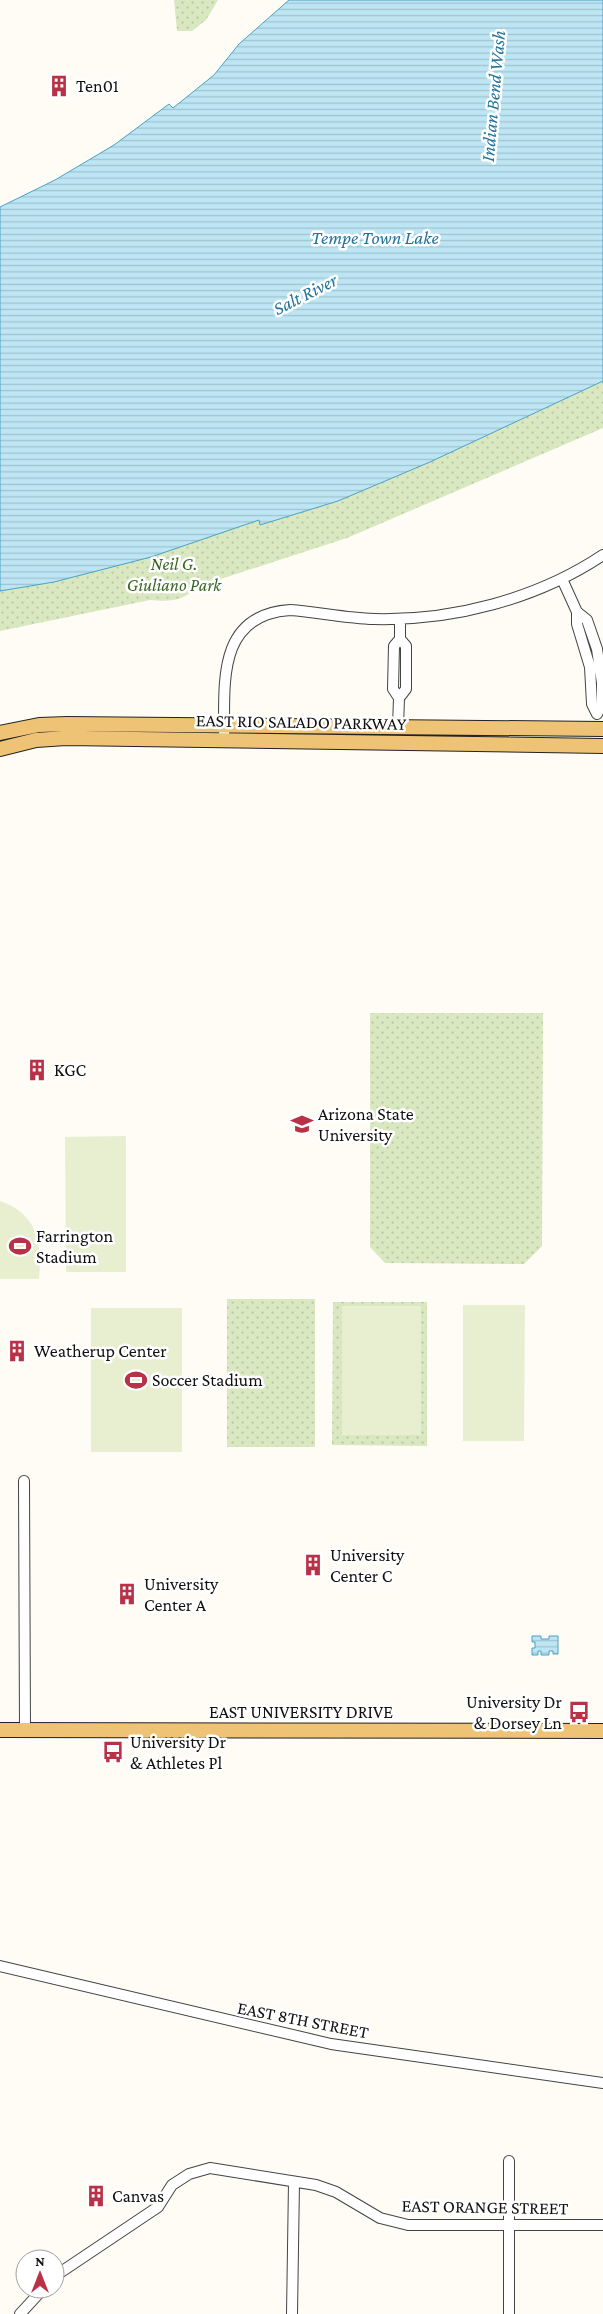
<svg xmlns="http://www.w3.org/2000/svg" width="603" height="2314" font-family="'Crimson Pro',serif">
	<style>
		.green { fill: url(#green-dots) }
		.pitch { fill: #e8efd1 }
		.water { fill: url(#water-rules); stroke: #49a2c5 }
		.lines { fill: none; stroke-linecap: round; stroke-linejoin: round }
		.minor-casing { stroke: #444; stroke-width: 12 }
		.major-casing { stroke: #222; stroke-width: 16 }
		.minor { stroke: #fff; stroke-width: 10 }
		.major { stroke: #efc375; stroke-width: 14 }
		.labels { text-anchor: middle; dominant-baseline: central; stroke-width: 5; stroke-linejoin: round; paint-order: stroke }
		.poi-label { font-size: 18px; fill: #111; stroke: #fff; text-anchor: start }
		.park-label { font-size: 18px; font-style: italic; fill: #396524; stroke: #fff }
		.street-label { font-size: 18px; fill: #111; stroke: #fff }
		.water-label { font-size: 19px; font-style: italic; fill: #21749c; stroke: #fff }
	</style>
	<defs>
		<pattern id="green-dots" width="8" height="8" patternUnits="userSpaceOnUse" patternTransform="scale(1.25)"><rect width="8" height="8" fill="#d9e8c0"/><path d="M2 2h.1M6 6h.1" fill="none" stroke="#b9c6a4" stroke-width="1.8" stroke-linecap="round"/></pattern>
		<pattern id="water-rules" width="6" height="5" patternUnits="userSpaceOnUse" patternTransform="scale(1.25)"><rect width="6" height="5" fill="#bde5f3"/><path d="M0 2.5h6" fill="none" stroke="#a1c3cf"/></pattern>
	</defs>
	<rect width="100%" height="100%" fill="#fefcf5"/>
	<!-- green -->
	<path class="green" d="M 174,0 L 218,0 L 206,20 L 192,31 L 177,31 Z
		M 603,381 L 603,428 L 347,538 L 199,586 C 182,601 172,602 150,600 L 0,631 L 0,591 L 54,582 L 259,520 L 260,525 L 338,501 L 430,462 Z
		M 370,1013 L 543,1013 L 542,1246 L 524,1264 L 385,1263 L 370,1247 Z
		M 227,1299 L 315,1299 L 315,1447 L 227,1447 Z
		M 333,1302 L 427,1302 L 427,1446 L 332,1445 Z"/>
	<!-- pitch -->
	<path class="pitch" d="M 126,1136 L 126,1272 L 66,1272 L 65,1137 Z
		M 0,1201 C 38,1214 42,1243 39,1279 L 0,1279 Z
		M 463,1305 L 525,1305 L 524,1441 L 463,1441 Z
		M 342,1306 L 421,1306 L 421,1435 L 342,1435 Z
		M 91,1308 L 182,1308 L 182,1452 L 91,1452 Z"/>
	<!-- water -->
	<path class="water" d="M 289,0 L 603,0 L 603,381 L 430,462 L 338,501 L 260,525 L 259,520 L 151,557 L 54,582 L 0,591 L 0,207 L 55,180 L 114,145 L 169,104 L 173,108 L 214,75 L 239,44 Z
		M 532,1636 L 541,1636 L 541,1639 L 549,1639 L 549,1636 L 558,1636 L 558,1654 L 553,1654 L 553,1651 L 549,1651 L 549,1655 L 541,1655 L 541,1651 L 538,1651 L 538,1655 L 532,1655 L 532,1648 L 535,1648 L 535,1642 L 532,1642 Z"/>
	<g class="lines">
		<!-- minor casing -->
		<g class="minor-casing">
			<path id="minor" d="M 562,579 L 577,612 L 577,624 L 590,667 L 592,704 L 597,714 L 602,704 L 602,683 L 597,649 L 587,620 L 577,612
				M 400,639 L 406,646 L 406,689 L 399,698 L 393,689 L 394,646 L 400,639 L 400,619
				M 398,727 L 399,698
				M 224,740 C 225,686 215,615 290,610 C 318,612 345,618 374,619 C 453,621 537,599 603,555
				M 24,1481 L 25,1730
				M 0,1966 L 331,2044 L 603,2083
				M 509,2161 L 509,2314
				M 55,2276 L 158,2207 L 172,2185 L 189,2174 L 210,2168 L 316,2185 L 336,2192 L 380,2218 L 408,2225 L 603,2225
				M 20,2314 L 43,2289
				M 292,2314 L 294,2182"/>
		</g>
		<!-- major casing -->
		<g class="major-casing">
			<path id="major" d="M 0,733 L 39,725 L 67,724 L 603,729
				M 0,749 L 36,740 L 66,738 L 603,746
				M 0,1730 L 603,1731"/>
		</g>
		<!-- minor -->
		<use href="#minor" class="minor"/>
		<!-- major -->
		<use href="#major" class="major"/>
	</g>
	<!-- icons -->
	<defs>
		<g id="building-bare" transform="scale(1.725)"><path d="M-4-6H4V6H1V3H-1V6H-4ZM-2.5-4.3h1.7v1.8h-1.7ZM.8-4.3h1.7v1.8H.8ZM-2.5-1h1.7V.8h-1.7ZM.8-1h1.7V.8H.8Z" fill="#b93147" stroke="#fff" stroke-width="2.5" paint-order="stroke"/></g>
		<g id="university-bare" transform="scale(1.725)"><path d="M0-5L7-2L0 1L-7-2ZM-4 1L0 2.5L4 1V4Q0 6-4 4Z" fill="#b93147" stroke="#fff" stroke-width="2.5" paint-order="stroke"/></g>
		<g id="stadium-bare" transform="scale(1.725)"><path d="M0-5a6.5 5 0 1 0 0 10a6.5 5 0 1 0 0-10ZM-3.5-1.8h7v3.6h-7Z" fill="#b93147" stroke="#fff" stroke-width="2.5" paint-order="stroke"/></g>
		<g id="bus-bare" transform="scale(1.725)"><path d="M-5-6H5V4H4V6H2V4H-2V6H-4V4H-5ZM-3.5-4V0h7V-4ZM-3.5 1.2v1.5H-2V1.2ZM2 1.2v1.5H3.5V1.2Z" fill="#b93147" stroke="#fff" stroke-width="2.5" paint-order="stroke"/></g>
	</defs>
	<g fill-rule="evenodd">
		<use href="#building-bare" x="59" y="86"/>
		<use href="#building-bare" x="37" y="1070"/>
		<use href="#university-bare" x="302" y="1124"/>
		<use href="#stadium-bare" x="20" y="1246"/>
		<use href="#building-bare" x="17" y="1351"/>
		<use href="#stadium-bare" x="136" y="1380"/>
		<use href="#building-bare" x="313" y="1565"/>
		<use href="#building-bare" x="127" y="1594"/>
		<use href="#bus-bare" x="579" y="1712"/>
		<use href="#bus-bare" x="113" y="1752"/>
		<use href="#building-bare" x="96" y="2196"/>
	</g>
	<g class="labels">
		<!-- poi labels -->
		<g class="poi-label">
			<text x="76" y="86">Ten01</text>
			<text x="54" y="1070">KGC</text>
			<text x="318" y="1114">Arizona State<tspan x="318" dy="21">University</tspan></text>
			<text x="36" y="1236">Farrington<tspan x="36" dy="21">Stadium</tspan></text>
			<text x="34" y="1351">Weatherup Center</text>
			<text x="152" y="1380">Soccer Stadium</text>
			<text x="330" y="1555">University<tspan x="330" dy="21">Center C</tspan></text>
			<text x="144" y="1584">University<tspan x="144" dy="21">Center A</tspan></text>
			<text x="562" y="1702" text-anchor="end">University Dr<tspan x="562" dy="21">&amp; Dorsey Ln</tspan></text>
			<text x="130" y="1742">University Dr<tspan x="130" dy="21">&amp; Athletes Pl</tspan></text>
			<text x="112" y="2196">Canvas</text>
		</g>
		<!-- park labels -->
		<g class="park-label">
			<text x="174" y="564">Neil G.<tspan x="174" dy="21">Giuliano Park</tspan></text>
		</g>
		<!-- street labels -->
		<g class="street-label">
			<text transform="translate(301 722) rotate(1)">EAST RIO SALADO PARKWAY</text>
			<text x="301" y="1712">EAST UNIVERSITY DRIVE</text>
			<text transform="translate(303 2020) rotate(11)">EAST 8TH STREET</text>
			<text transform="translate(485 2207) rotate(1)">EAST ORANGE STREET</text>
		</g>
		<!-- water labels -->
		<g class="water-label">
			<text transform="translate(493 96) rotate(-85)">Indian Bend Wash</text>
			<text x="375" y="237">Tempe Town Lake</text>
			<text transform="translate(305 294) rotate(-27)">Salt River</text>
		</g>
	</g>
	<!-- north arrow -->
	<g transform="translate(40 2274)"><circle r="24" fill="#ffffff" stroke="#a0a0a0"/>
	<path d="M0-4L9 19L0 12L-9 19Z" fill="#b93147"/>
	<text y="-8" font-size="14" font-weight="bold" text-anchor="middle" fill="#111111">N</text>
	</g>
</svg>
